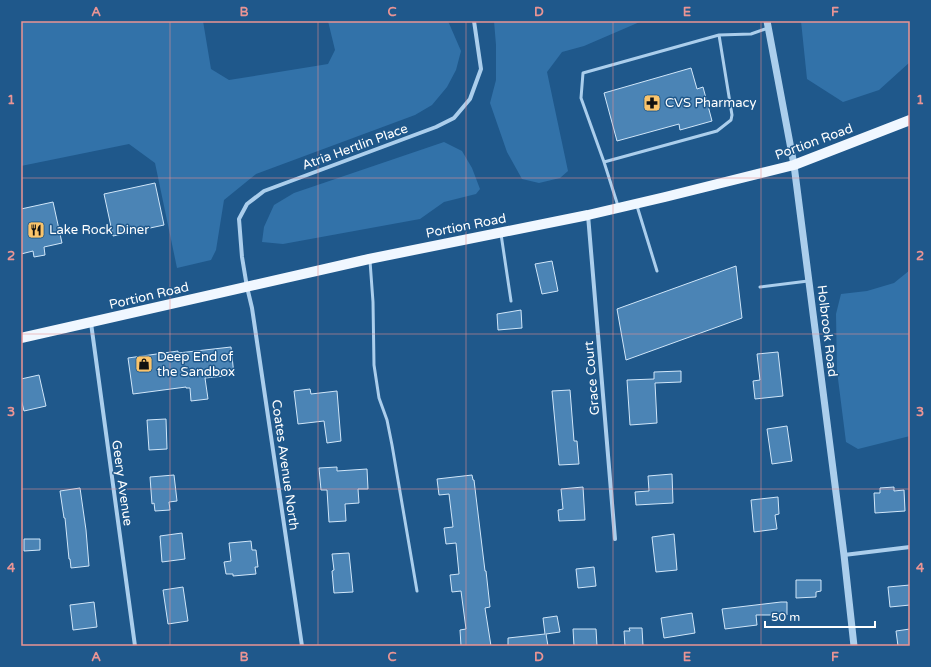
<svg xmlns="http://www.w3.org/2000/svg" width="931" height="667" font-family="'Varela Round',sans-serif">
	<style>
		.green { fill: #3272a9 }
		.building { fill: #4b84b5; stroke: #d0e6f9 }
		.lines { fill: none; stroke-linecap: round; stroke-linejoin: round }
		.service { stroke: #abceec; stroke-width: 3 }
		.minor { stroke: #abceec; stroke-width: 4 }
		.tertiary { stroke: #abceec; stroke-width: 7 }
		.primary { stroke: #f0f7ff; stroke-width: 10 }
		.grid { fill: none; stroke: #ea9494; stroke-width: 1; stroke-opacity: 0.55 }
		.labels { text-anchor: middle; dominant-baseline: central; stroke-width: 3; stroke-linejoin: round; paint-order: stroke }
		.poi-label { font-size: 13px; fill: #fff; stroke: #1f588b; text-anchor: start }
		.street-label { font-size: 13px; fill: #fff; stroke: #1f588b }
		.neatline { fill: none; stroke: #ea9494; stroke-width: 1.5 }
		.grid-label { font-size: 13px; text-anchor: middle; font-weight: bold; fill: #ea9494 }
	</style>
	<rect width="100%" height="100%" fill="#1f588b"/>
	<!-- green -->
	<path class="green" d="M 21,21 L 203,21 L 211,69 L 229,80 L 328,64 L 335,50 L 328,21 L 448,21 L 461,51 L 456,70 L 447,87 L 432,105 L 415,115 L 256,174 L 224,200 L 216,250 L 211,260 L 177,268 L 155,163 L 129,144 L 21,166 Z
		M 494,21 L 642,21 L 584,46 L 562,52 L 547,72 L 568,171 L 560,178 L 539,183 L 522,179 L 507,152 L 490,103 L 496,80 L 496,45 Z
		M 801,21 L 910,21 L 910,62 L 879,90 L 843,102 L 807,79 Z
		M 444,142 L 462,151 L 472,168 L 480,189 L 476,194 L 444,202 L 420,219 L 283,244 L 262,242 L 264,227 L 274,205 L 294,193 Z
		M 910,270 L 910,436 L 858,449 L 846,442 L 837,371 L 836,314 L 841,294 L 867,291 L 894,283 Z"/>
	<!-- building -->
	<path class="building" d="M 691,68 L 697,89 L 703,87 L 712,121 L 680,130 L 679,124 L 617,141 L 604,93 Z
		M 155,183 L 164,225 L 113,236 L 104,194 Z
		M 53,202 L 62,243 L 44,247 L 45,255 L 34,257 L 33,251 L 21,254 L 21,209 Z
		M 552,261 L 558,291 L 542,294 L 535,264 Z
		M 736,266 L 742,318 L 626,360 L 617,309 Z
		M 521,310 L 522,328 L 498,330 L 497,314 Z
		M 231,347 L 234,375 L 205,378 L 208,399 L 191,401 L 190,388 L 186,388 L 186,387 L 133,394 L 128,358 L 178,351 L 178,353 Z
		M 778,352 L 783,396 L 755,399 L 753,381 L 760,380 L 757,354 Z
		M 681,371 L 681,382 L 655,383 L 657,423 L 630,425 L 627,380 L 654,379 L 654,372 Z
		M 39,375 L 46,406 L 24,411 L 21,399 L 21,379 Z
		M 310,389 L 311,394 L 337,391 L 341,441 L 327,443 L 324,421 L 298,424 L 294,391 Z
		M 570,390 L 574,441 L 577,441 L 579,464 L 559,465 L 552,391 Z
		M 166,419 L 167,449 L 149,450 L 147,420 Z
		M 787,426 L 792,461 L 772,464 L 767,429 Z
		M 337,467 L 337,471 L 367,469 L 368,489 L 358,489 L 359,503 L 345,504 L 346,521 L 329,522 L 327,490 L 321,490 L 319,468 Z
		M 672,474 L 673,503 L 636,505 L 635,492 L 649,491 L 648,476 Z
		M 174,475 L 177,501 L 169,502 L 170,510 L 155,511 L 154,503 L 152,504 L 150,477 Z
		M 472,475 L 473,480 L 474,480 L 485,571 L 486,571 L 490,607 L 485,608 L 491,646 L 461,646 L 460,630 L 466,629 L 461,591 L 452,592 L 450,575 L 459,574 L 456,543 L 446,544 L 444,528 L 453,527 L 449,494 L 439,495 L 437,479 Z
		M 583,487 L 585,520 L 559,521 L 558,510 L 563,509 L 561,489 Z
		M 894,487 L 894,491 L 904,490 L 905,511 L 875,513 L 874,493 L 880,493 L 880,488 Z
		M 80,488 L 86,530 L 89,566 L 71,568 L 70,559 L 69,559 L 65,518 L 64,518 L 60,491 Z
		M 778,497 L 779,514 L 775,515 L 777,529 L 754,532 L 751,500 Z
		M 182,533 L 185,559 L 162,562 L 160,536 Z
		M 674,534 L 677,570 L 656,572 L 652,537 Z
		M 24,539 L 40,539 L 40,550 L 24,551 Z
		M 251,541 L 252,550 L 256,550 L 258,567 L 255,567 L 256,574 L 233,576 L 233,574 L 226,574 L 224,562 L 231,561 L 229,543 Z
		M 349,553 L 353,592 L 334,593 L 332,571 L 334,570 L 332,554 Z
		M 594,567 L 596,586 L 578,588 L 576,569 Z
		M 796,580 L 821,580 L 821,591 L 816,592 L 816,597 L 796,598 Z
		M 910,585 L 910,605 L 890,607 L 888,587 Z
		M 183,587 L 188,621 L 168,624 L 163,590 Z
		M 94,602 L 97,627 L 73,630 L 70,605 Z
		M 781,602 L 787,602 L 787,615 L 756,615 L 757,625 L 725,629 L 722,609 Z
		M 692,613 L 695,633 L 664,638 L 661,618 Z
		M 557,616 L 560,632 L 546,634 L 548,646 L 508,646 L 508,638 L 545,634 L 543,618 Z
		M 629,628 L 642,628 L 643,646 L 625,646 L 624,631 L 630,631 Z
		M 573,629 L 596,629 L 597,646 L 574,646 Z
		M 910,629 L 910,646 L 898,646 L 896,631 Z"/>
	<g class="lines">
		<!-- service -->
		<path class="service" d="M 719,35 L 732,115 L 731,120 L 717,131 L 604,162 L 581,98 L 583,73 L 719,35 L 751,34 L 768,28
			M 604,162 L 618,206
			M 637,206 L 657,271
			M 501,234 L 511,301
			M 370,261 L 373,302 L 374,365 L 379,398 L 387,420 L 392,445 L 417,591
			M 760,287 L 808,281"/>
		<!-- minor -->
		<path class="minor" d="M 588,215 L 615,539
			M 91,323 L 135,646
			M 844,555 L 910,547
			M 302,646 L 252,308 L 247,287 L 242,257 L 239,219 L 247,204 L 264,191 L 436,127 L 454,118 L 470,99 L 481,69 L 474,21"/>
		<!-- tertiary -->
		<path class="tertiary" d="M 767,21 L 794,165 L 844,555 L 854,646"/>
		<!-- primary -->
		<path class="primary" d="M 21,338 L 369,259 L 588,215 L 665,197 L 794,165 L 910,120"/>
	</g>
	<!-- grid -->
	<path class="grid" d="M 170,21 L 170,646M 318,21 L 318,646M 466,21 L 466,646M 613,21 L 613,646M 761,21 L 761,646M 21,178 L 910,178M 21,334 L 910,334M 21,489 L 910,489"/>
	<!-- icons -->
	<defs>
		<g id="pharmacy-square" transform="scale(0.9)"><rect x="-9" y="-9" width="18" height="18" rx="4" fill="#fac46b" stroke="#1f588b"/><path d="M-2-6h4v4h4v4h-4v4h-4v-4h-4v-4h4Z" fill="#111"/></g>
		<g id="restaurant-square" transform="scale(0.9)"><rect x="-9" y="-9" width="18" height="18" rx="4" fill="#fac46b" stroke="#1f588b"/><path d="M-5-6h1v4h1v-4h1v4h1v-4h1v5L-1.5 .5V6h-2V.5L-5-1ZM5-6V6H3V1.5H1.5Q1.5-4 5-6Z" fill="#111"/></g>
		<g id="shop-square" transform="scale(0.9)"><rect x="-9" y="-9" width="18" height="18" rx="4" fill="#fac46b" stroke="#1f588b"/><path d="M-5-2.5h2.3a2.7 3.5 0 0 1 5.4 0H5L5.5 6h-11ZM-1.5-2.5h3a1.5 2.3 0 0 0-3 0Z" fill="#111"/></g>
	</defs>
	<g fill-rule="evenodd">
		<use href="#pharmacy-square" x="652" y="103"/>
		<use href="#restaurant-square" x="36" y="230"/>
		<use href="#shop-square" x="144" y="364"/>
	</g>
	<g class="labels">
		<!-- poi labels -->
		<g class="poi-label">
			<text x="665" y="103">CVS Pharmacy</text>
			<text x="49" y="230">Lake Rock Diner</text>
			<text x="157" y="357">Deep End of<tspan x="157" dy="15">the Sandbox</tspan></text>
		</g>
		<!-- street labels -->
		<g class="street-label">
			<text transform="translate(814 142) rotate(-20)">Portion Road</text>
			<text transform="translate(355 147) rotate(-20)">Atria Hertlin Place</text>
			<text transform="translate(466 226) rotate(-11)">Portion Road</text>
			<text transform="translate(149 296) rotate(-13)">Portion Road</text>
			<text transform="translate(827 331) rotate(83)">Holbrook Road</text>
			<text transform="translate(592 378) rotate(-95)">Grace Court</text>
			<text transform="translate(285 465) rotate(82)">Coates Avenue North</text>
			<text transform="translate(122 483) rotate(82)">Geery Avenue</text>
		</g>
	</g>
	<!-- border -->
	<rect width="931" height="667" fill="none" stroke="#1f588b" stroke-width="44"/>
	<!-- scale -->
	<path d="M765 621v6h110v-6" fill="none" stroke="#ffffff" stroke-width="2"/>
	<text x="771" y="621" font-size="12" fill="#ffffff" stroke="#1f588b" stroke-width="3" paint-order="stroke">50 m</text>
	<rect x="22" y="22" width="887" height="623" class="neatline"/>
	<g class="grid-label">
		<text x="96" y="16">A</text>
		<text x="244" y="16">B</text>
		<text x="392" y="16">C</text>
		<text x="539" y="16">D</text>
		<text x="687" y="16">E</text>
		<text x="835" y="16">F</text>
		<text x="11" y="104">1</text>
		<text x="920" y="104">1</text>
		<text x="11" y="260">2</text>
		<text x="920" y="260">2</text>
		<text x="11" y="416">3</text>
		<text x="920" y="416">3</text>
		<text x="11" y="572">4</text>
		<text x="920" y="572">4</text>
		<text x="96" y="661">A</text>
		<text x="244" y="661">B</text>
		<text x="392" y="661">C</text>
		<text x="539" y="661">D</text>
		<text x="687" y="661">E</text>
		<text x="835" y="661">F</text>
	</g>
</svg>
